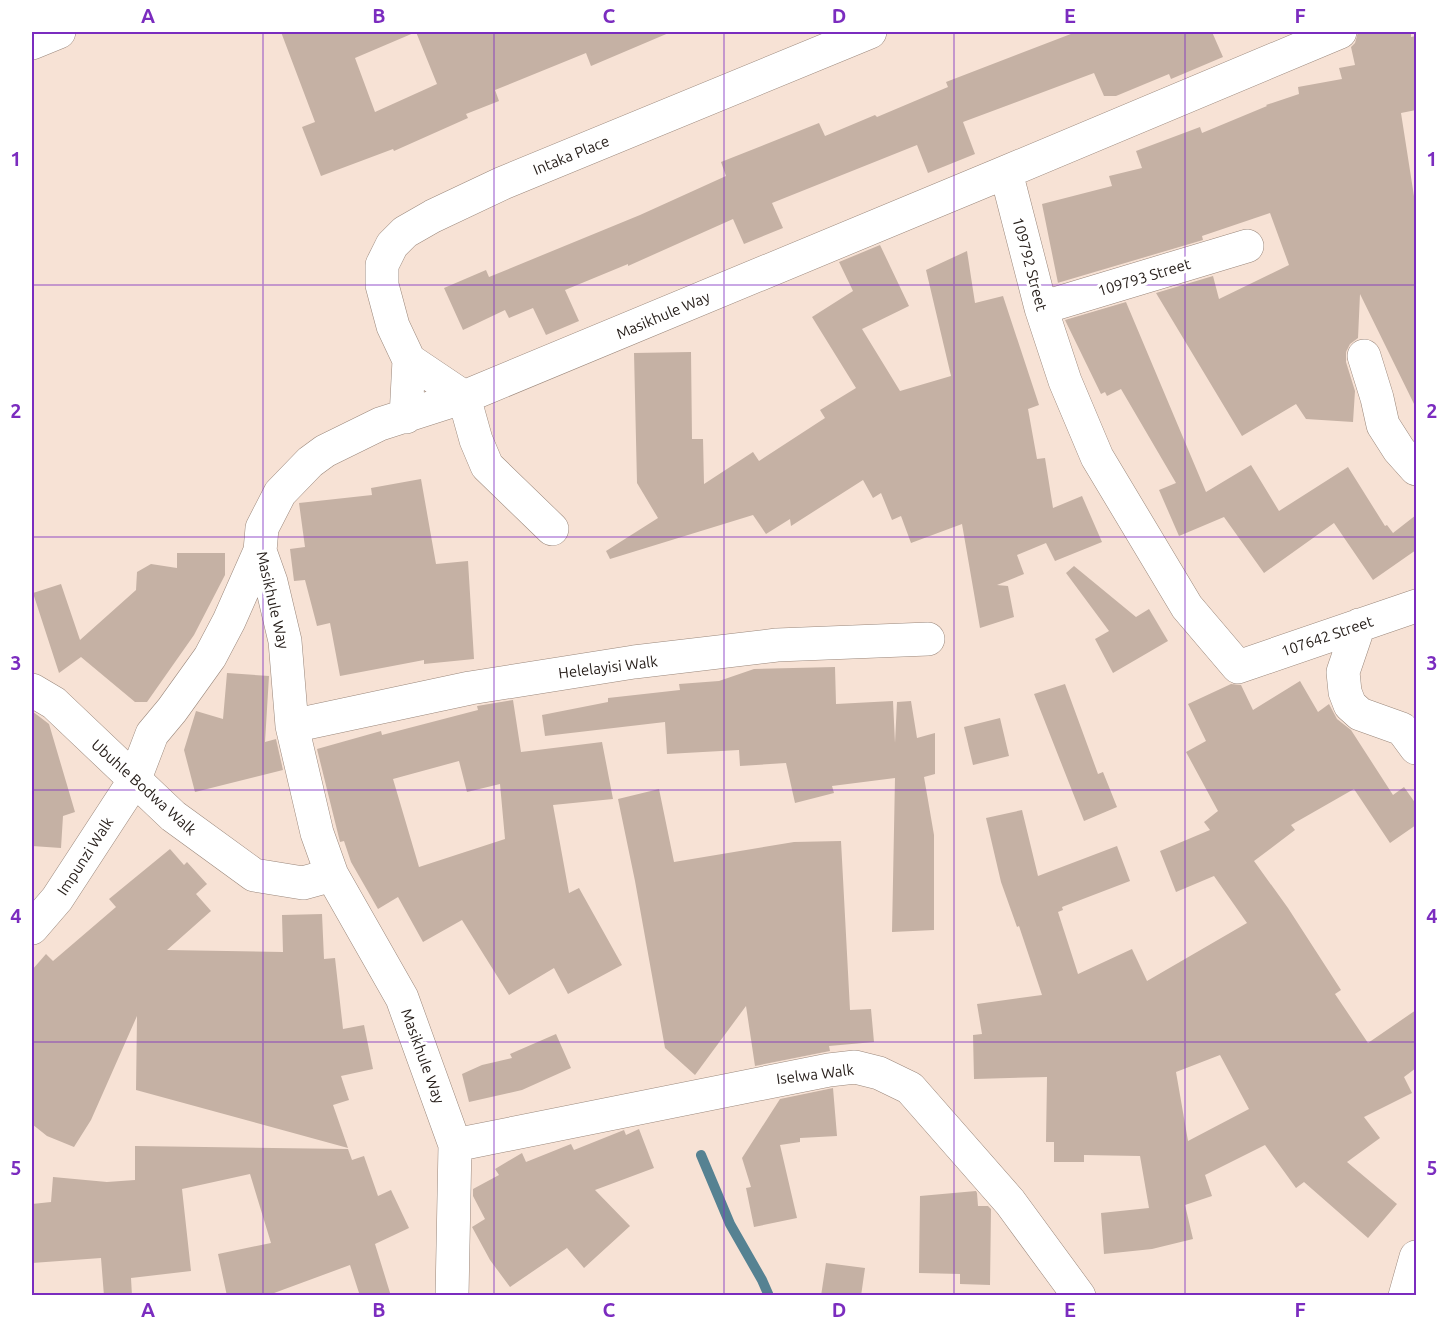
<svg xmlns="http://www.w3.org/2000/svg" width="1448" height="1327" font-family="Ubuntu,sans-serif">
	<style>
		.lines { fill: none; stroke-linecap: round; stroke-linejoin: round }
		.stream { stroke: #568292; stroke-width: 10 }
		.building { fill: #c5b1a4; fill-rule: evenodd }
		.minor-casing { stroke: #9a877b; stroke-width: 34 }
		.minor { stroke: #fff; stroke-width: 33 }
		.grid { fill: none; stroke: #7b2cbf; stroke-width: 1.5; stroke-opacity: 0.55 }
		.labels { text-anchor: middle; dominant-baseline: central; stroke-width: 6; stroke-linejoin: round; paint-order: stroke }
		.street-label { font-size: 15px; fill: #28201c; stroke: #fff }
		.neatline { fill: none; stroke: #7b2cbf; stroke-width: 2 }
		.grid-label { font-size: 20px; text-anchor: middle; font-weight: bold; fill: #7b2cbf }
	</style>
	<rect width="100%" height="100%" fill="#f7e2d5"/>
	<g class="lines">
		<!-- stream -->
		<path class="stream" d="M 701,1155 L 730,1224 L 762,1280 L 769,1296"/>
	</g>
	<!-- building -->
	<path class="building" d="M 281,32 L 671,32 L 591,66 L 586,53 L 495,90 L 499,101 L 466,114 L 468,118 L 394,151 L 393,149 L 321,176 L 302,127 L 315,122 ZM 416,32 L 437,84 L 375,112 L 355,58 Z
		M 1076,32 L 1212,32 L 1223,57 L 1171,79 L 1169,74 L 1116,96 L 1104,96 L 1094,73 L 963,122 L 975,154 L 928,173 L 917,145 L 772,203 L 783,228 L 744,244 L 733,219 L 628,266 L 628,264 L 565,290 L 579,321 L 546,335 L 533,308 L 509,318 L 505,310 L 463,330 L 444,288 L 486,270 L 489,277 L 640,215 L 726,176 L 721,162 L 819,123 L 825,136 L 875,115 L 877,117 L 948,87 L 946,82 Z
		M 1358,32 L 1411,32 L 1411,37 L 1416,36 L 1416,110 L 1401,113 L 1416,209 L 1416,408 L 1360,294 L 1358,338 L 1350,344 L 1346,352 L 1346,362 L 1355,391 L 1353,422 L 1306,419 L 1296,404 L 1242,436 L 1156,293 L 1213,276 L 1219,299 L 1289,265 L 1270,213 L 1202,236 L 1203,240 L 1054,284 L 1058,283 L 1042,204 L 1112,186 L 1109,176 L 1142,168 L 1136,151 L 1200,127 L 1202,133 L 1267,106 L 1266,105 L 1299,94 L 1298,87 L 1342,79 L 1339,68 L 1355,65 L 1351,47 L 1355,43 Z
		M 880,245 L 909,306 L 862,329 L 900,391 L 951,376 L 926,270 L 967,251 L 975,303 L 1003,296 L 1039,405 L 1028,409 L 1037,459 L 1045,458 L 1053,508 L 1082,496 L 1102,542 L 1055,561 L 1046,543 L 1017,555 L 1024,574 L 997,585 L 1008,586 L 1014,617 L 980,628 L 962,524 L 911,543 L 901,516 L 892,520 L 881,493 L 873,498 L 863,480 L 791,526 L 790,519 L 766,534 L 753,515 L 610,559 L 606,551 L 658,518 L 637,483 L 634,353 L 691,352 L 692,439 L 703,439 L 704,484 L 753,452 L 759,461 L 825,418 L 820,410 L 856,388 L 812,317 L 853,291 L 839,262 Z
		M 1126,302 L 1206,492 L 1251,465 L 1279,511 L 1348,467 L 1385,526 L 1387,525 L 1393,533 L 1416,515 L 1416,550 L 1373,580 L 1334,523 L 1264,573 L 1224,517 L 1179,536 L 1159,490 L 1176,483 L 1121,389 L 1107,396 L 1105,392 L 1101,394 L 1065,320 Z
		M 421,479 L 436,564 L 468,561 L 474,659 L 424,664 L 424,660 L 340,676 L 330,623 L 317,626 L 305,580 L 294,581 L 290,549 L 305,547 L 299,503 L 372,495 L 371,488 Z
		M 177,553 L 225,553 L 225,575 L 194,635 L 147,702 L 135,702 L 81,657 L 59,673 L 33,593 L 61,584 L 80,640 L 136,590 L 137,572 L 151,564 L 177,568 Z
		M 1074,566 L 1136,617 L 1149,609 L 1168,641 L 1113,673 L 1095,639 L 1109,631 L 1066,573 Z
		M 835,667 L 836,704 L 893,701 L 895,743 L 897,702 L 911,701 L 917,738 L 935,733 L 935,774 L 924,777 L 934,835 L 934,930 L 892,932 L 895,778 L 832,786 L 834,793 L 795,803 L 786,763 L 740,766 L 739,750 L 667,754 L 665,722 L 545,736 L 542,715 L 608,702 L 608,698 L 680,690 L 679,684 L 719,681 L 754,669 Z
		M 227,673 L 269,676 L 265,742 L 276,739 L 283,770 L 195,792 L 184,750 L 196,711 L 223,719 Z
		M 1300,681 L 1318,712 L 1329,704 L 1337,719 L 1351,730 L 1393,795 L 1404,787 L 1416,804 L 1416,825 L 1390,843 L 1354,789 L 1291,825 L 1295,830 L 1254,861 L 1288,908 L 1341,990 L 1335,994 L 1368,1043 L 1416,1010 L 1416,1068 L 1404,1077 L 1412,1093 L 1364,1117 L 1380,1138 L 1347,1162 L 1397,1204 L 1368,1238 L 1304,1182 L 1296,1188 L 1265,1145 L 1205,1175 L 1212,1196 L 1185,1205 L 1193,1239 L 1152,1249 L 1104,1254 L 1101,1213 L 1149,1208 L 1140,1156 L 1084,1155 L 1084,1162 L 1054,1162 L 1054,1142 L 1046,1142 L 1047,1077 L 974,1079 L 973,1035 L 982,1034 L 977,1004 L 1042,995 L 1019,926 L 1017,927 L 1001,882 L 986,818 L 1022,810 L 1038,876 L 1117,846 L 1130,881 L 1062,907 L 1063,910 L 1058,912 L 1078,974 L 1132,949 L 1147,981 L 1247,923 L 1214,876 L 1176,892 L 1160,851 L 1210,830 L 1204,822 L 1218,811 L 1186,752 L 1206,741 L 1188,704 L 1231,684 L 1241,685 L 1253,710 ZM 1220,1055 L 1249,1109 L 1188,1141 L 1176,1072 Z
		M 1065,684 L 1098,774 L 1103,772 L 1117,807 L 1084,821 L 1034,694 Z
		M 513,700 L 521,752 L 602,742 L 613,799 L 553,805 L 569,893 L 579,888 L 622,965 L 568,994 L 554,968 L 509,995 L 462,920 L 423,942 L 398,897 L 378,909 L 351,862 L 344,841 L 340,842 L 317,749 L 381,731 L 382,735 L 478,710 L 477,706 ZM 459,761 L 467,792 L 500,784 L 505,839 L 419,867 L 393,779 Z
		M 32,711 L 49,724 L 75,812 L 63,816 L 61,848 L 32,846 Z
		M 1000,718 L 1009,756 L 973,765 L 964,727 Z
		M 659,789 L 674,862 L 794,842 L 841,841 L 850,1010 L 871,1009 L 874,1042 L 829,1046 L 830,1051 L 755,1066 L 746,1006 L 695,1075 L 665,1048 L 635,881 L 618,799 Z
		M 170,849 L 184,865 L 187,862 L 207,884 L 196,894 L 211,911 L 167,950 L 283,952 L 282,915 L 322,914 L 324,959 L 335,958 L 343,1029 L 364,1025 L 373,1069 L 341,1076 L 349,1100 L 333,1105 L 348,1148 L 136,1090 L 137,1016 L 91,1120 L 74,1147 L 47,1136 L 32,1124 L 32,970 L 46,954 L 53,961 L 116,907 L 109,899 Z
		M 556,1034 L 571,1068 L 522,1090 L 469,1102 L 462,1074 L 482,1065 L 512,1058 L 510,1054 Z
		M 833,1088 L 837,1136 L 800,1138 L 800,1142 L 780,1145 L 797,1218 L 754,1227 L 746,1188 L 751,1187 L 742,1158 L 780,1099 Z
		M 639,1129 L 654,1168 L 595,1190 L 630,1226 L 584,1268 L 567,1248 L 510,1287 L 490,1260 L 472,1227 L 485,1219 L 473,1196 L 473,1189 L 499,1175 L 495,1169 L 522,1153 L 526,1162 L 571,1144 L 574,1150 L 624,1130 L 626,1135 Z
		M 135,1146 L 348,1149 L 352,1160 L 364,1156 L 378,1196 L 391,1190 L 409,1228 L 375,1244 L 391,1296 L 360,1296 L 350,1265 L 266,1296 L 227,1296 L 218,1254 L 271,1243 L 250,1174 L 182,1189 L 191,1271 L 131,1278 L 132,1296 L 104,1296 L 101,1258 L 32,1263 L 32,1204 L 51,1202 L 53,1177 L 107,1182 L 135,1180 Z
		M 976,1191 L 977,1193 L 978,1206 L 988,1206 L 991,1209 L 990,1285 L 960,1284 L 960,1274 L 919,1273 L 920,1196 Z
		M 826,1263 L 865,1268 L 861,1296 L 821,1296 Z"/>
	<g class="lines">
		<!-- minor casing -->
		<g class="minor-casing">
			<path id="minor" d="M 1340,32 L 1006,172 L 1041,308 L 1065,381 L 1097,457 L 1187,607 L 1238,667 L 1416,606
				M 32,43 L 59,32
				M 1041,308 L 1247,246
				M 1364,356 L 1377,398 L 1383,425 L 1399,450 L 1416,469
				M 409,360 L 464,397 L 476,440 L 487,466 L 552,529
				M 406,417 L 409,360 L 393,326 L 382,285 L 382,265 L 392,245 L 405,232 L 433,216 L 503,183 L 870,32
				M 1359,625 L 1343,672 L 1345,692 L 1350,705 L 1360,714 L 1402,729 L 1416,748
				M 32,690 L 54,703 L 173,816 L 254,875 L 303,883 L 332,875
				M 292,726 L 470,688 L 634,662 L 777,645 L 928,639
				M 32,928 L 57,899 L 134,781 L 152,734 L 172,710 L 210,657 L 229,621 L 260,551
				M 455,1145 L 829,1070 L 855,1067 L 879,1073 L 910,1088 L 1010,1202 L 1079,1296
				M 452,1296 L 455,1145 L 402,998 L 332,875 L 317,833 L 292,726 L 285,641 L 271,582 L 260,551 L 262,528 L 280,493 L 310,462 L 325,451 L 380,424 L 464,397 L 1006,172
				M 1405,1296 L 1416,1257"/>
		</g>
		<!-- minor -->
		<use href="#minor" class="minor"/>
	</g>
	<!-- grid -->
	<path class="grid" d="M 263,32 L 263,1296M 494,32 L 494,1296M 724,32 L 724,1296M 954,32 L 954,1296M 1185,32 L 1185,1296M 32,285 L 1416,285M 32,537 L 1416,537M 32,790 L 1416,790M 32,1042 L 1416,1042"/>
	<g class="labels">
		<!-- street labels -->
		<g class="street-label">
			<text transform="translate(571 155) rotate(-22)">Intaka Place</text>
			<text transform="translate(1030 264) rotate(75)">109792 Street</text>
			<text transform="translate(1144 277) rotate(-17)">109793 Street</text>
			<text transform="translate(663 315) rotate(-23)">Masikhule Way</text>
			<text transform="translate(273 600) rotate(77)">Masikhule Way</text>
			<text transform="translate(1327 636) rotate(-19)">107642 Street</text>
			<text transform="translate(608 667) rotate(-7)">Helelayisi Walk</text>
			<text transform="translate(144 787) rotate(42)">Ubuhle Bodwa Walk</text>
			<text transform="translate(85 856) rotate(-57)">Impunzi Walk</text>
			<text transform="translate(423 1056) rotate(70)">Masikhule Way</text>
			<text transform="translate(815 1074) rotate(-7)">Iselwa Walk</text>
		</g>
	</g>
	<!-- border -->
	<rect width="1448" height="1327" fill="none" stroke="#ffffff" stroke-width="66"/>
	<rect x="33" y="33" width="1382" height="1261" class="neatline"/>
	<g class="grid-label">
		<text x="148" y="23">A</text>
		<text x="379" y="23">B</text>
		<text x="609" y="23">C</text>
		<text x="839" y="23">D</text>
		<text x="1070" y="23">E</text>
		<text x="1300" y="23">F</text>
		<text x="16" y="166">1</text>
		<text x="1432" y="166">1</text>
		<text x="16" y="418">2</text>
		<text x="1432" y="418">2</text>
		<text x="16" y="670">3</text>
		<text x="1432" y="670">3</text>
		<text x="16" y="923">4</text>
		<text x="1432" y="923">4</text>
		<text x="16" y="1175">5</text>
		<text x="1432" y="1175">5</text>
		<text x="148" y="1317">A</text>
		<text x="379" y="1317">B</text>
		<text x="609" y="1317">C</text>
		<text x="839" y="1317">D</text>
		<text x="1070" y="1317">E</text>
		<text x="1300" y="1317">F</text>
	</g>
</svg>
